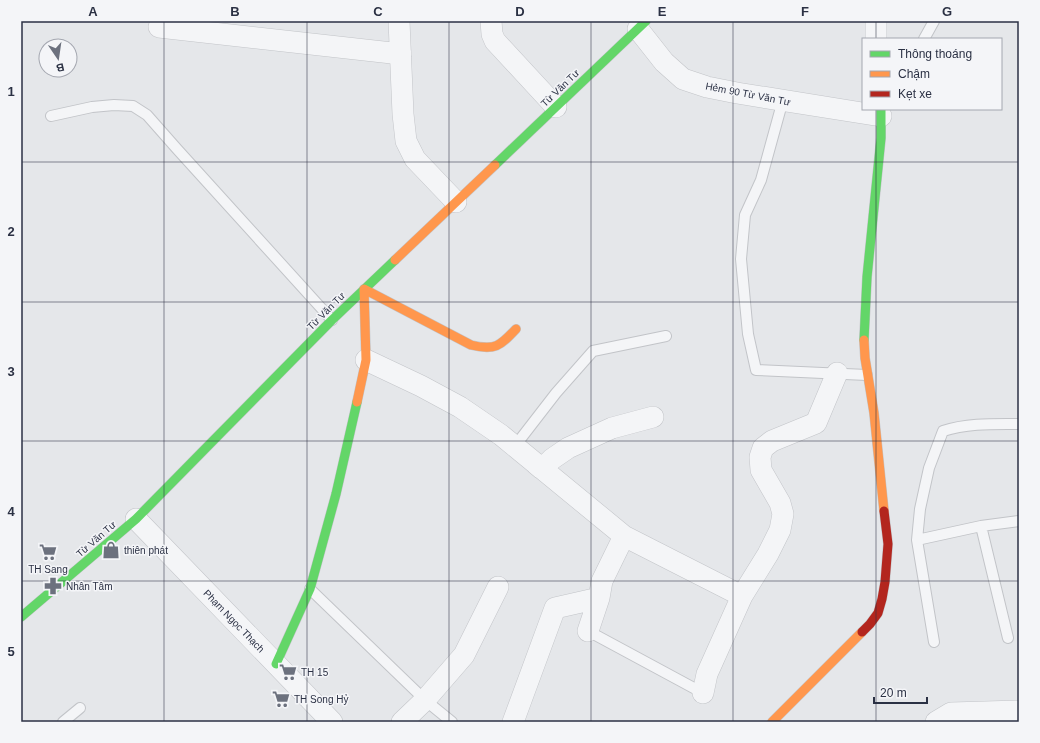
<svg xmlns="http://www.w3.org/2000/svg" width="1040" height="743" font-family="Helvetica,sans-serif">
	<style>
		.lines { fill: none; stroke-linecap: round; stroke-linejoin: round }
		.lane-casing { stroke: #c2c4c8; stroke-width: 12 }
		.street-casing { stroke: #c2c4c8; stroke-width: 22 }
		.fast-casing { stroke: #c2c4c8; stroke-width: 10 }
		.slow-casing { stroke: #c2c4c8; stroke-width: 10 }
		.jam-casing { stroke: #c2c4c8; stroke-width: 10 }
		.lane { stroke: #f4f5f7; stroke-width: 10 }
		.street { stroke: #f4f5f7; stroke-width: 21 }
		.fast { stroke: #63d668; stroke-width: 9 }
		.slow { stroke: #ff974d; stroke-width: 9 }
		.jam { stroke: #b3261e; stroke-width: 9 }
		.grid { fill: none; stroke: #2b3144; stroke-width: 1; stroke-opacity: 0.55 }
		.labels { text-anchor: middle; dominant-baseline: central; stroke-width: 3; stroke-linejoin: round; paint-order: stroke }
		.street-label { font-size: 10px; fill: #2b3144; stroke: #f4f5f8 }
		.poi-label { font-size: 10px; fill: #2b3144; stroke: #f4f5f8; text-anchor: start }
		.neatline { fill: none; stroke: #2b3144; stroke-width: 1.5 }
		.grid-label { font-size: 13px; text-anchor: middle; font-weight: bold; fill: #2b3144 }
	</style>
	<rect width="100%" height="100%" fill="#e5e7ea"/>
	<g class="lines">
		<!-- lane casing -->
		<g class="lane-casing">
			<path id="lane" d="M 924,39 L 934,21
				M 783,100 L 761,180 L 745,215 L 741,259 L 748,334 L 756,370 L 867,375
				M 51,116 L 92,107 L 114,105 L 133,106 L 147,115 L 177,149 L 332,320
				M 515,446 L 556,393 L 593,351 L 666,336
				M 981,526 L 1008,638
				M 917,540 L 981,526 L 1019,521
				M 310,589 L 425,700 L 452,722
				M 588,631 L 703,693
				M 934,642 L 917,540 L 920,509 L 929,468 L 943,431 C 967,423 994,424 1019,424
				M 63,722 L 80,708"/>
		</g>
		<!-- street casing -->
		<g class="street-casing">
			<path id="street" d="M 399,21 L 403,114 L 406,141 L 415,159 L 456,202
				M 491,21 L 492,34 L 495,41 L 556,107
				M 876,21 L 876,39
				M 159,27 L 401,54
				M 638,29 L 664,62 L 683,79 L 707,87 L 737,93 L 881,116
				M 366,360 L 421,386 L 460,407 L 501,435 L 624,536 L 742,596 L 707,674 L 703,693
				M 536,464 L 542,469 L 552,459 L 568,448 L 612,428 L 653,417
				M 136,519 L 332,722
				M 742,596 L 768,554 L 780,530 L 783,514 L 780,503 L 761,470 L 760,457 L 763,448 L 772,441 L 816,423 L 837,373
				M 588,631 L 599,598 L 602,581 L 624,536
				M 402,722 L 425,700 L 464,655 L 498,587
				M 513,722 L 555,608 L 599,598
				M 936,722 L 951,713 L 1019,711"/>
		</g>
		<!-- fast casing -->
		<g class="fast-casing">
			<path id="fast" d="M 495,165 L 646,21
				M 864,340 L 867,277 L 881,138 L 881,109
				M 21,617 L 136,519 L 332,320 L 395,260
				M 276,664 L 310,589 L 336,494 L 357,402"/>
		</g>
		<!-- slow casing -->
		<g class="slow-casing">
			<path id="slow" d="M 395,260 L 495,165
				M 864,340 L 865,358 L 874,413 L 884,511
				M 357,402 L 366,360 L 364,289 L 471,345 C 495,351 500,346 516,329
				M 772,722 L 862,632"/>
		</g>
		<!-- jam casing -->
		<g class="jam-casing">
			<path id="jam" d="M 862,632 L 870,624 L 878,613 L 882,599 L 885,582 L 888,544 L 884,511"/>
		</g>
		<!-- lane -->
		<use href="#lane" class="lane"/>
		<!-- street -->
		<use href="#street" class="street"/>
		<!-- fast -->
		<use href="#fast" class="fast"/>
		<!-- slow -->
		<use href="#slow" class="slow"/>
		<!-- jam -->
		<use href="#jam" class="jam"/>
	</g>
	<!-- grid -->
	<path class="grid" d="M 164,21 L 164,722M 307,21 L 307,722M 449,21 L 449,722M 591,21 L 591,722M 733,21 L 733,722M 876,21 L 876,39M 876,109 L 876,722M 21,162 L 1019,162M 21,302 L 1019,302M 21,441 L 1019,441M 21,581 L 1019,581"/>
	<!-- icons -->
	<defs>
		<g id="shop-bare" transform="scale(1.38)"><path d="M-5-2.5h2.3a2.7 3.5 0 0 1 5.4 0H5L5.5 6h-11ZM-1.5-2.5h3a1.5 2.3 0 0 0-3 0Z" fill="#6c717e" stroke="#f4f5f8" stroke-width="2.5" paint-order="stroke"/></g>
		<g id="supermarket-bare" transform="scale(1.38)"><path d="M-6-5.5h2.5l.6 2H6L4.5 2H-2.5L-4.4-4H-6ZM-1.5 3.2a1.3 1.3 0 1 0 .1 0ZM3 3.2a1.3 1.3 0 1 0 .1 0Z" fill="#6c717e" stroke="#f4f5f8" stroke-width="2.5" paint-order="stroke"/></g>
		<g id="pharmacy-bare" transform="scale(1.38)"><path d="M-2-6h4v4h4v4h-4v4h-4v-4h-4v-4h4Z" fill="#6c717e" stroke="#f4f5f8" stroke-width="2.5" paint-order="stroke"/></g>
	</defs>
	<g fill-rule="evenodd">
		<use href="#shop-bare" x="111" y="550"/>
		<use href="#supermarket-bare" x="48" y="552"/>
		<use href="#pharmacy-bare" x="53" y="586"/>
		<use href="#supermarket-bare" x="288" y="672"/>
		<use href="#supermarket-bare" x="281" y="699"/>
	</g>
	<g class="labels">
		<!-- street labels -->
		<g class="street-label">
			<text transform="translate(560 88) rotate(-44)">Từ Văn Tư</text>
			<text transform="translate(748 94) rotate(11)">Hẻm 90 Từ Văn Tư</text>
			<text transform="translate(326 311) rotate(-45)">Từ Văn Tư</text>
			<text transform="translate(96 539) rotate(-41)">Từ Văn Tư</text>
			<text transform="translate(234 621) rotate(46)">Phạm Ngọc Thạch</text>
		</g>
		<!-- poi labels -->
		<g class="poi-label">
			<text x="124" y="550">thiên phát</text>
			<text x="48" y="569" text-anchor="middle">TH Sang</text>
			<text x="66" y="586">Nhân Tâm</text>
			<text x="301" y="672">TH 15</text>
			<text x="294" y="699">TH Song Hỷ</text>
		</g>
	</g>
	<!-- border -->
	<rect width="1040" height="743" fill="none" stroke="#f4f5f8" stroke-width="44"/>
	<!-- legend -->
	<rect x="862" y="38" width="140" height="72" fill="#f4f5f8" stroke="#a4a7b0"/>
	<rect x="870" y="51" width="20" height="6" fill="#63d668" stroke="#a4a7b0"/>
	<text x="898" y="58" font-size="12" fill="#2b3144">Thông thoáng</text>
	<rect x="870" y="71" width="20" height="6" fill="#ff974d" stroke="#a4a7b0"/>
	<text x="898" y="78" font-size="12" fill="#2b3144">Chậm</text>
	<rect x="870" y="91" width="20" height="6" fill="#b3261e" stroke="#a4a7b0"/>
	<text x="898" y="98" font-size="12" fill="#2b3144">Kẹt xe</text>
	<!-- north arrow -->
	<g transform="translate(58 58) rotate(167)"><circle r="19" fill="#f4f5f8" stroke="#a4a7b0"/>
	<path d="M0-3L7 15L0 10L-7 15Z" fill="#6c717e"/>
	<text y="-6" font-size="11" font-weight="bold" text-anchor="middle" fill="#2b3144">B</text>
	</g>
	<!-- scale -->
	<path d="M874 697v6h53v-6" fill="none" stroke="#2b3144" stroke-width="2"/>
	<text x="880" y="697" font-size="12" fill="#2b3144" stroke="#f4f5f8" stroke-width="3" paint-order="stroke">20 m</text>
	<rect x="22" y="22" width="996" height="699" class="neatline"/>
	<g class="grid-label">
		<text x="93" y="16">A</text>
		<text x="235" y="16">B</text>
		<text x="378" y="16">C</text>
		<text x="520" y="16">D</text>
		<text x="662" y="16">E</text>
		<text x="805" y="16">F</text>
		<text x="947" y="16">G</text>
		<text x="11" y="96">1</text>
		<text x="11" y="236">2</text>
		<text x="11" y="376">3</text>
		<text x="11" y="516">4</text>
		<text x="11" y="656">5</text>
	</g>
</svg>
